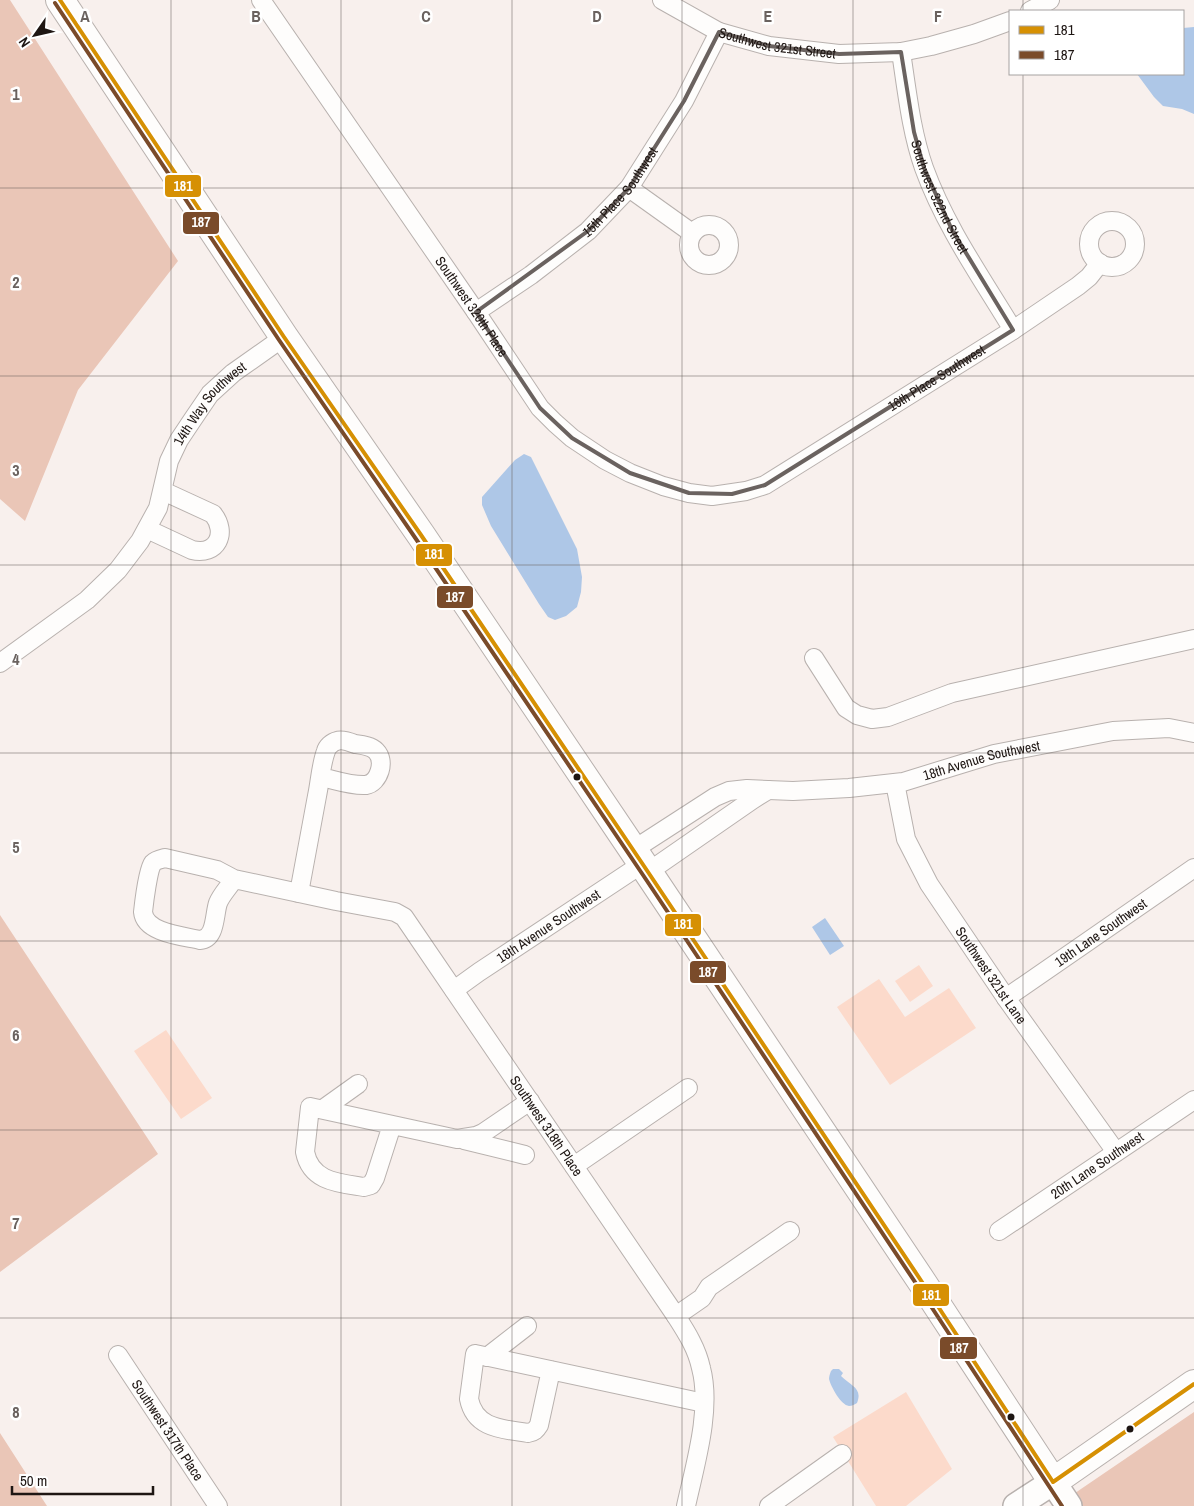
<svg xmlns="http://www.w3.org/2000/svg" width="1194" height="1506" font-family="'Archivo Narrow',sans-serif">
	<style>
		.green { fill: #fcdacb }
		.forest { fill: #eac6b7 }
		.water { fill: #aec7e7 }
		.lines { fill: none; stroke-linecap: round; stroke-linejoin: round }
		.street-casing { stroke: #b8b1ae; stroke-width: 20 }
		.secondary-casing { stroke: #b8b1ae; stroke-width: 28 }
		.primary-casing { stroke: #b8b1ae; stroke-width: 30 }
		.street { stroke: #fefdfc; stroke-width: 18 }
		.secondary { stroke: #fefdfc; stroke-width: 25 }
		.primary { stroke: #fefdfc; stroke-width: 28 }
		.bus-1-casing { stroke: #fff; stroke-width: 8 }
		.bus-2-casing { stroke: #fff; stroke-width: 8 }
		.bus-1 { stroke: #d69003; stroke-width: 4 }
		.bus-2 { stroke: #7a4b2a; stroke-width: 4 }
		.marked { fill: none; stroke: #6a625f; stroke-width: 4; stroke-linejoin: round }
		.grid { fill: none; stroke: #6a625f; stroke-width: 1; stroke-opacity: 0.55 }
		.bus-dot { fill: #1e1613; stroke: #fff; stroke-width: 2 }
		.labels { text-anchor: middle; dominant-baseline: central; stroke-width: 5; stroke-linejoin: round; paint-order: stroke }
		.street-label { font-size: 14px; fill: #1e1613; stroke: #fff }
		.grid-label { font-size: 16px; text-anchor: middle; font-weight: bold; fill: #6a625f; stroke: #fff; stroke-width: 5; stroke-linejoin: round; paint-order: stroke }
		.line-badge { stroke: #fff; stroke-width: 2 }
		.badge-label { font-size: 14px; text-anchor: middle; font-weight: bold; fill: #fff }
	</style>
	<rect width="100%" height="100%" fill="#f8f0ed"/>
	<!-- green -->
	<path class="green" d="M 919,965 L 933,986 L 910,1002 L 895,981 Z
		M 879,979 L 905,1017 L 949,988 L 976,1028 L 890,1085 L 837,1007 Z
		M 166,1030 L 212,1098 L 181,1119 L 134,1051 Z
		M 906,1392 L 952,1469 L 906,1506 L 876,1506 L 833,1437 Z"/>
	<!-- forest -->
	<path class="forest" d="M 0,0 L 10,0 L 178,261 L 78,390 L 25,521 L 0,499 Z
		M 0,915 L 158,1154 L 0,1272 Z
		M 1194,1412 L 1194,1506 L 1056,1506 Z
		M 0,1433 L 47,1506 L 0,1506 Z"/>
	<!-- water -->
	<path class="water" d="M 1194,27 L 1194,114 L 1182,109 L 1163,106 L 1154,97 L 1137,74 L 1183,74 L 1183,28 Z
		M 524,454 L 531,457 L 577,549 L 582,577 L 581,592 L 577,607 L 566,616 L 555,620 L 548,617 L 539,604 L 491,526 L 482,505 L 482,497 L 515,460 Z
		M 825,918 L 844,946 L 830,955 L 812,927 Z
		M 833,1369 L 839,1369 L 843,1373 L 841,1376 C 851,1386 863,1388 857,1403 C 855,1404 852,1406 849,1406 C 841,1405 831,1387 829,1379 C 829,1376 830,1374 831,1371 Z"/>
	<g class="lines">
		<!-- street casing -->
		<g class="street-casing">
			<g id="street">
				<path id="s1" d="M 261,0 L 476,312 L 540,408 L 555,423 L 572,438 L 605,460 L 630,473 L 663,486 L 689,493 L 712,496 L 746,491 L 765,485 L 1013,330 L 1078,286 L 1089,277 L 1100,263"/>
				<path id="s2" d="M 662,0 L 719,32 L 769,46 L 839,54 L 901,52 L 931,46 L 974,34 L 1010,21"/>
				<path d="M 1030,11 L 1050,0"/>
				<path id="s3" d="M 901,52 C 907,91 911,131 924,168 C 945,226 981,277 1013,330"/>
				<path d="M 629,188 L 692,233"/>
				<circle cx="1112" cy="244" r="23"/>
				<circle cx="709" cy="245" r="20"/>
				<path id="s4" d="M 476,312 L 531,275 L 588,231 L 629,188 L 684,101 L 719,32"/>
				<path d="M 147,529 L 192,550 C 217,556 228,533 213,514 L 163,491"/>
				<path d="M 814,658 L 846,708 L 857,715 L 872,719 L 888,717 L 952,693 L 1194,639"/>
				<path id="s5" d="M 0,663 L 87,600 L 118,570 L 140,541 L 158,508 L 169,461 L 179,440 L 193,419 L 210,394 L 233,373 L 284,337"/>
				<path id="s6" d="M 895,783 L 906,839 L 929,884 L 1006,998 L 1116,1152"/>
				<path id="s7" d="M 633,850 L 715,797 L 729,791 L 747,789 L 793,791 L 849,788 L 903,782 L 994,754 L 1113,731 L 1169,728 L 1194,733"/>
				<path d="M 648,872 L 752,800 L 768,790"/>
				<path id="s8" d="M 234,879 C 229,887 221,895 218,903 C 214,915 216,939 200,940 C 183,936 145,933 143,912 C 144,903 148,869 153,863 C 156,860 161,859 165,858 L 217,870 L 234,879 L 336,901 L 395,912 L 404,917 L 676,1316 C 687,1333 697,1349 701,1368 C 712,1409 695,1465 686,1506"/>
				<path d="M 299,893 C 305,861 311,828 317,796 C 320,782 321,764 326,751 C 327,747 332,742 337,741 C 342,739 350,742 355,744 C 362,745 371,746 376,751 C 386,761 379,783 366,785 C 351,786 335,780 321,777"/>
				<path id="s9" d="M 454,990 L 479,972 L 642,864"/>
				<path id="s10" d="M 1006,998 L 1194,868"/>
				<path d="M 323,1109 L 358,1084"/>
				<path d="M 392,1125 L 375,1178 L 371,1185 L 364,1187 C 339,1183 311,1182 305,1152 L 310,1107 L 457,1139 L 476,1136 L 483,1133 L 530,1101"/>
				<path d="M 464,1140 L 525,1155"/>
				<path d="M 574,1166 L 688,1088"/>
				<path id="s11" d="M 999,1231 L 1194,1100"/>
				<path d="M 676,1316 L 702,1298 L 709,1287 L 790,1231"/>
				<path id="s12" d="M 118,1355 L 218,1506"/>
				<path d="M 487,1357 L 527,1326"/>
				<path d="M 551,1370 L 539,1425 C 536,1430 534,1432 528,1433 C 503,1429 475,1429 469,1399 L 475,1354 L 704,1403"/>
				<path d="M 769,1506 L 842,1454"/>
			</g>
		</g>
		<!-- secondary casing -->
		<g class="secondary-casing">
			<path id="secondary" d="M 1016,1506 L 1053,1482 L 1069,1506"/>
		</g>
		<!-- primary casing -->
		<g class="primary-casing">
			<path id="primary" d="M 60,0 L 284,337 L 421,535 L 648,872 L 922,1282 L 1053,1482 L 1194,1384"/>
		</g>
		<!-- street -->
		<use href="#street" class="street"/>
		<!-- secondary -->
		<use href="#secondary" class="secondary"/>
		<!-- primary -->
		<use href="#primary" class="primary"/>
		<!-- bus-1 casing -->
		<g class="bus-1-casing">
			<path id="bus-1" d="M 60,0 L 284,337 L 421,535 L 648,872 L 922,1282 L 1053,1482
				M 1053,1482 L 1194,1384"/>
		</g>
		<!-- bus-2 casing -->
		<g class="bus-2-casing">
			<path id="bus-2" d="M 55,3 L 279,340 L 416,539 L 643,875 L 917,1285 L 1062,1506"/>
		</g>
		<!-- bus-1 -->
		<use href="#bus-1" class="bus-1"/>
		<!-- bus-2 -->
		<use href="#bus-2" class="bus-2"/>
	</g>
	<!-- marked area -->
	<path class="marked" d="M 719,32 L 769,46 L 839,54 L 901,52 L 914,132 L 924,168 L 952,230 L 1013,330 L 765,485 L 732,494 L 689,493 L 630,473 L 572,438 L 540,408 L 476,312 L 588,231 L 629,188 L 684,101 Z"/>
	<!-- grid -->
	<path class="grid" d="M 171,0 L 171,1506M 341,0 L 341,1506M 512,0 L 512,1506M 682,0 L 682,1506M 853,0 L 853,1506M 1023,0 L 1023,11M 1023,74 L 1023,1506M 0,188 L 1194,188M 0,376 L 1194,376M 0,565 L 1194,565M 0,753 L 1194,753M 0,941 L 1194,941M 0,1130 L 1194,1130M 0,1318 L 1194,1318"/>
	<!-- markers -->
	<g class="bus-dot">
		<circle cx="577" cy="777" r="4.5"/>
		<circle cx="1011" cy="1417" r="4.5"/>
		<circle cx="1130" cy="1429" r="4.5"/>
	</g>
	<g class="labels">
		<!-- street labels -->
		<g class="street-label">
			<text stroke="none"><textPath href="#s2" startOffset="125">Southwest 321st Street</textPath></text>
			<text stroke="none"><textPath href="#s4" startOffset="189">15th Place Southwest</textPath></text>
			<text stroke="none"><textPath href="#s3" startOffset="151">Southwest 322nd Street</textPath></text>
			<text stroke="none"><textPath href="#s1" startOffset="372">Southwest 320th Place</textPath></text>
			<text stroke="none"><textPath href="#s1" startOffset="948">16th Place Southwest</textPath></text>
			<text stroke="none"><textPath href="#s5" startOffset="344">14th Way Southwest</textPath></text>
			<text stroke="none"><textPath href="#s7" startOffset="369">18th Avenue Southwest</textPath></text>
			<text stroke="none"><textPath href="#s9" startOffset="114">18th Avenue Southwest</textPath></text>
			<text stroke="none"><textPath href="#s10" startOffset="115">19th Lane Southwest</textPath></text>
			<text stroke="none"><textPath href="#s6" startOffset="218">Southwest 321st Lane</textPath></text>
			<text stroke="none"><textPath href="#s8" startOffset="704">Southwest 318th Place</textPath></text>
			<text stroke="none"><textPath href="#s11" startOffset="118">20th Lane Southwest</textPath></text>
			<text stroke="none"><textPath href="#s12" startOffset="90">Southwest 317th Place</textPath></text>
		</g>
	</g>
	<g class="grid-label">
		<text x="85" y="22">A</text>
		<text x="256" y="22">B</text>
		<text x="426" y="22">C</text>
		<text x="597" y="22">D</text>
		<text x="768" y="22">E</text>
		<text x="938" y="22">F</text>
		<text x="16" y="100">1</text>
		<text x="16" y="288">2</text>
		<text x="16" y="476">3</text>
		<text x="16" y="665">4</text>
		<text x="16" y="853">5</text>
		<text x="16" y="1041">6</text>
		<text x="16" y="1229">7</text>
		<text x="16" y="1418">8</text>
	</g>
	<g class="line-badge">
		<rect x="164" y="174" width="38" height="24" rx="5" fill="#d69003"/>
		<rect x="182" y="211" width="38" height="24" rx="5" fill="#7a4b2a"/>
		<rect x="415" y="543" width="38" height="24" rx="5" fill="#d69003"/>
		<rect x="436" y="585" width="38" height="24" rx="5" fill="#7a4b2a"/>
		<rect x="664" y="913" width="38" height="24" rx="5" fill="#d69003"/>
		<rect x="689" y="960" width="38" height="24" rx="5" fill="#7a4b2a"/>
		<rect x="912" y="1283" width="38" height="24" rx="5" fill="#d69003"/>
		<rect x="939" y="1336" width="39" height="24" rx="5" fill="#7a4b2a"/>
	</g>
	<g class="badge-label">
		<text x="183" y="191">181</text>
		<text x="201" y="227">187</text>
		<text x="434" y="559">181</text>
		<text x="455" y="602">187</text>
		<text x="683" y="929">181</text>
		<text x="708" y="977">187</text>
		<text x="931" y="1300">181</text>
		<text x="959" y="1353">187</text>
	</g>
	<!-- legend -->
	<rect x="1009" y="10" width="175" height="65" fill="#ffffff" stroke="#a5a2a1"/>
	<rect x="1019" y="26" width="25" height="8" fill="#d69003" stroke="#a5a2a1"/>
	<text x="1054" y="35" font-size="15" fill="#1e1613">181</text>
	<rect x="1019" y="51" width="25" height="8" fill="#7a4b2a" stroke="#a5a2a1"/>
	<text x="1054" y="60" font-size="15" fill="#1e1613">187</text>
	<!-- north arrow -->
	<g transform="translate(35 35) rotate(236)" stroke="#ffffff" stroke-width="4" paint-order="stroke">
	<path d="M0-4L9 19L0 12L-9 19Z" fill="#1e1613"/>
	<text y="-8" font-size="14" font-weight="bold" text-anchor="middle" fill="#1e1613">N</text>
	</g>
	<!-- scale -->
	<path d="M12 1486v8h141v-8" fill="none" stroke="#1e1613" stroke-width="2.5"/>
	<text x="20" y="1486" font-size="15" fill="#1e1613" stroke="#ffffff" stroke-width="4" paint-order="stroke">50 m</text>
</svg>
